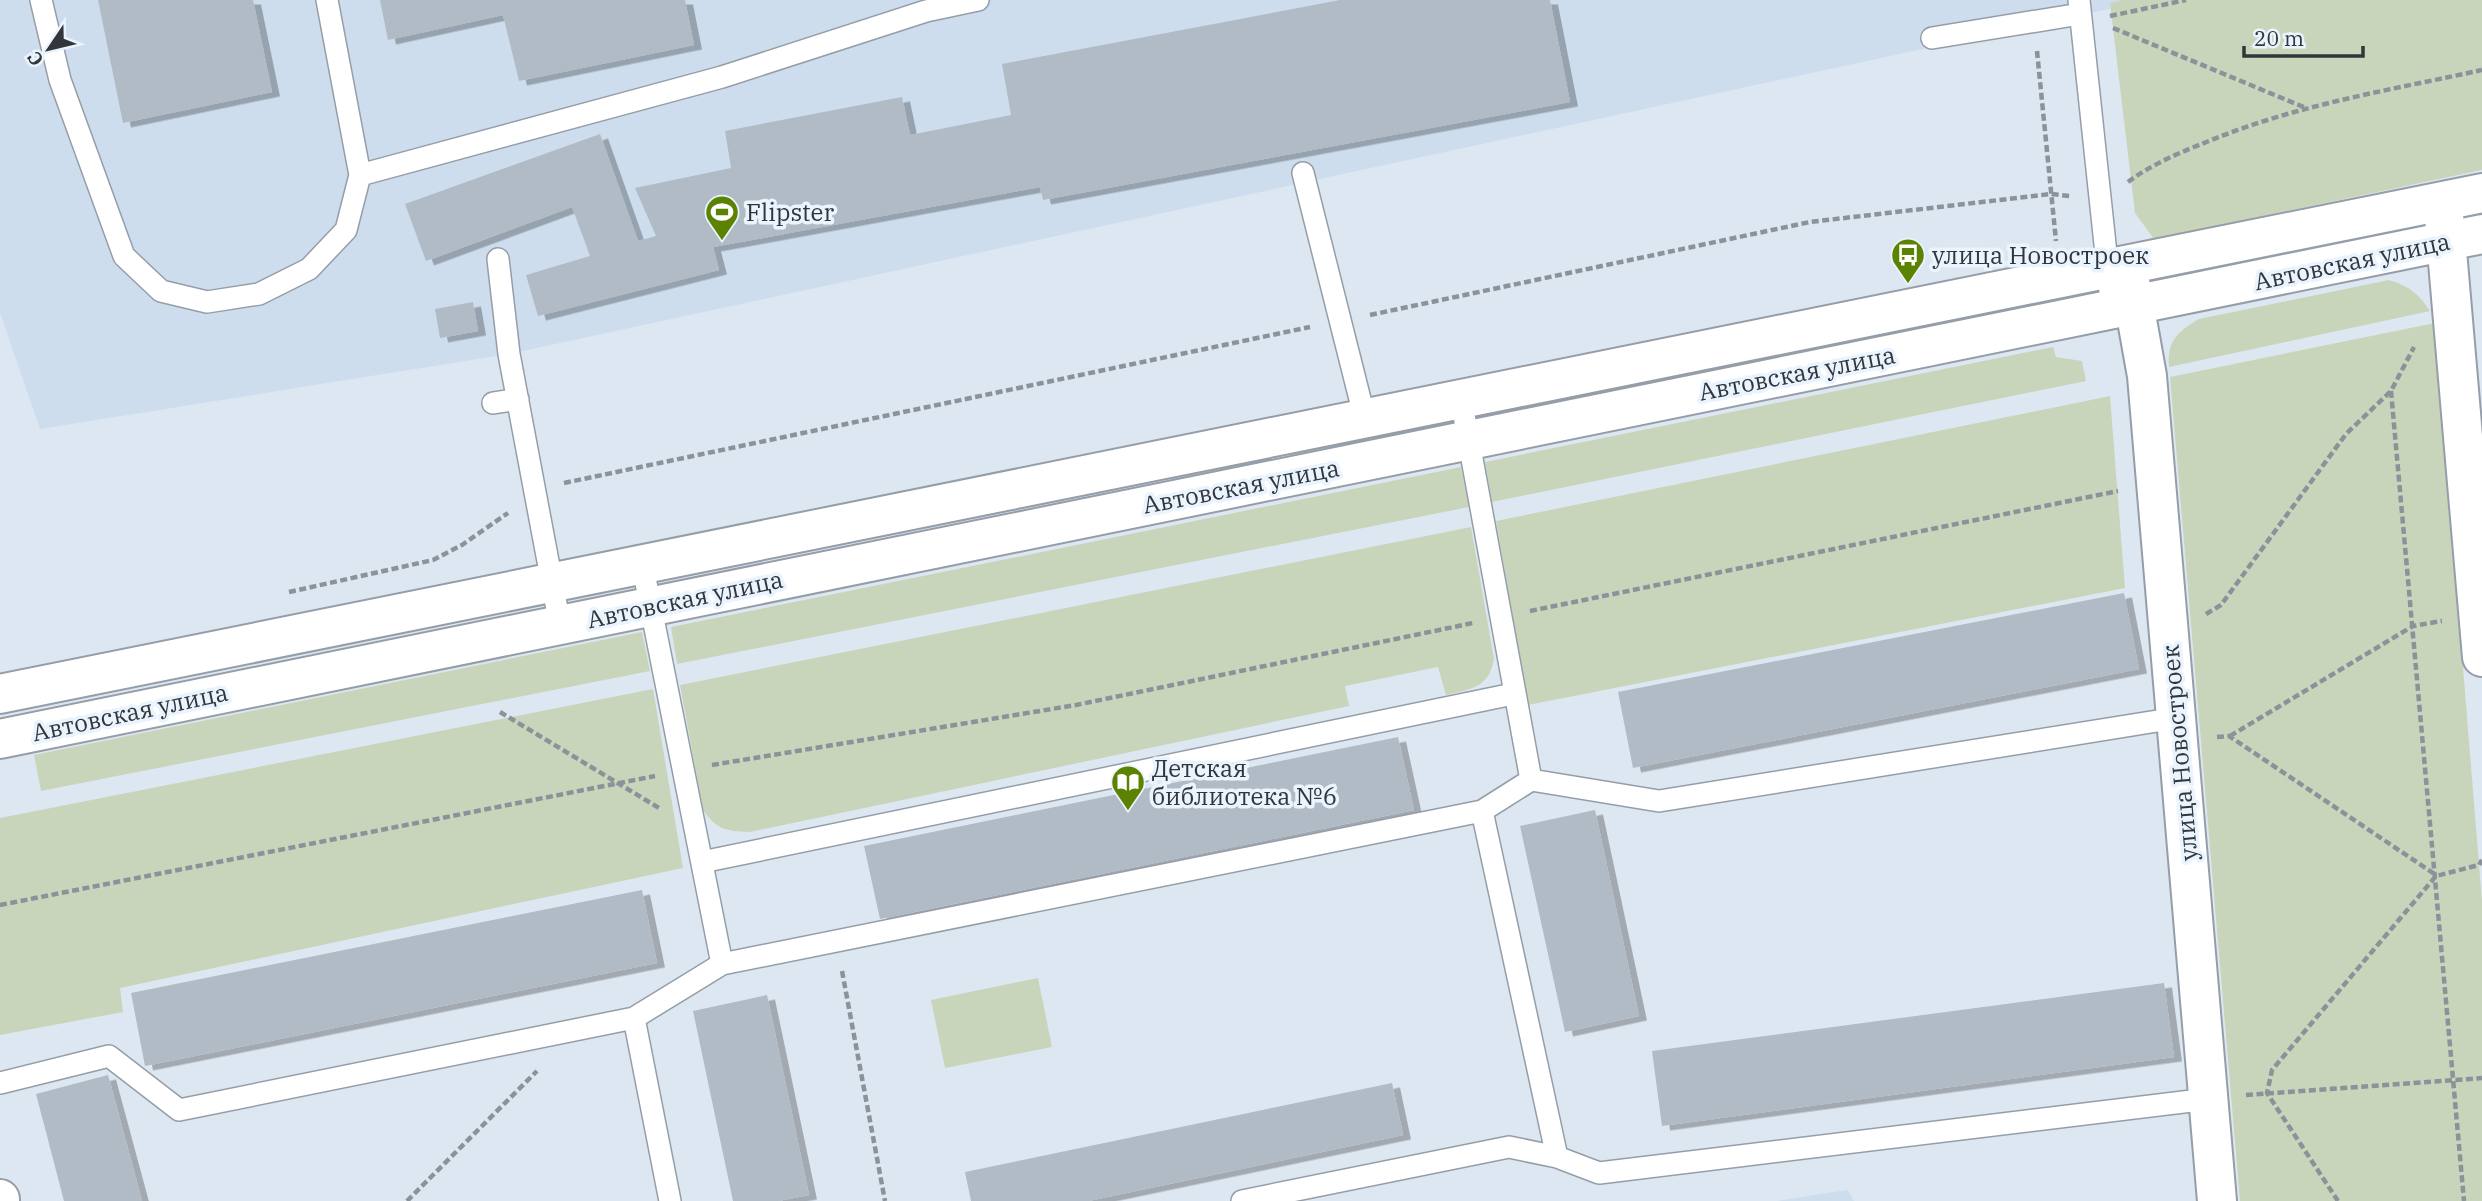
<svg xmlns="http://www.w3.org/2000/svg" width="2482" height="1201" font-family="'IBM Plex Serif',serif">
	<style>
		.built { fill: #cddded }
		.green { fill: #c9d5bb }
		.building { fill: #b1bbc5; filter: url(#shadow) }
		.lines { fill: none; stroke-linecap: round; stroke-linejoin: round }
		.lane-casing { stroke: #959ea8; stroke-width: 24 }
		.street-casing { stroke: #959ea8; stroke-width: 42 }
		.path { stroke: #8b9299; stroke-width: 4.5; stroke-dasharray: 7 3.5; stroke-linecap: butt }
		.lane { stroke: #fff; stroke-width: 21 }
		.street { stroke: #fff; stroke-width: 38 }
		.labels { text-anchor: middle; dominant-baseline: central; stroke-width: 7; stroke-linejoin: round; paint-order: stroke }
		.poi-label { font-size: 24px; fill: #32363a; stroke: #eaf4ff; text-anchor: start }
		.street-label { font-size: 24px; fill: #32363a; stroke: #eaf4ff }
	</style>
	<defs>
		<filter id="shadow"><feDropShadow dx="8" dy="4.5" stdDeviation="0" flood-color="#0004"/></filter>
	</defs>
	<rect width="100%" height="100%" fill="#dde7f2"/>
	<!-- built -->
	<path class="built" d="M 0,0 L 2150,0 L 509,354 L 40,429 L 0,313 Z
		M 1848,1190 L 1854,1201 L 1777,1201 L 1826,1193 Z"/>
	<!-- green -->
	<path class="green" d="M 2123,0 L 2482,0 L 2482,170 L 2154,239 L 2135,213 L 2110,3 Z
		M 2389,280 C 2409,286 2419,294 2430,311 L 2169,367 C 2167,341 2177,332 2199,319 Z
		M 2435,323 L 2482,901 L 2482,1201 L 2240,1201 L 2170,377 Z
		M 2053,347 L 2056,357 L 2082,361 L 2086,381 L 1492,502 L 1485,462 Z
		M 2110,396 L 2125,588 L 1528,705 L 1496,521 Z
		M 1461,467 L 1469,507 L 677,664 L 671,627 Z
		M 1471,527 L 1494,659 C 1489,688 1471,689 1446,695 L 1438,667 L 1345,686 L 1349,706 L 750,832 C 726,831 717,830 703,810 L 680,685 Z
		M 642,632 L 650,671 L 41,791 L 34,755 Z
		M 653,689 L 683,868 L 120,988 L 123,1012 L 0,1035 L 0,818 Z
		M 1038,978 L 1052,1047 L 945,1068 L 931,1000 Z"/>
	<!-- building -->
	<path class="building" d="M 98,0 L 253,0 L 272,92 L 123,123 Z
		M 380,0 L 685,0 L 694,45 L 519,81 L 503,15 L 388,40 Z
		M 1340,0 L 1550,0 L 1570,102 L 1043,200 L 1040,187 L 713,247 L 719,270 L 538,316 L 526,275 L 590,256 L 572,207 L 426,261 L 405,204 L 600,134 L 638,241 L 656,236 L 635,188 L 731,168 L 725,131 L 902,97 L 910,135 L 1011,115 L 1002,64 Z
		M 473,302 L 478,331 L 440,338 L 435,309 Z
		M 2124,593 L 2139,669 L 1633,768 L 1618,692 Z
		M 1398,737 L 1414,810 L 880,919 L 864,846 Z
		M 1595,810 L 1639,1016 L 1565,1032 L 1520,826 Z
		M 642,890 L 657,963 L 145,1066 L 131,993 Z
		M 2164,983 L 2174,1057 L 1662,1126 L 1652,1051 Z
		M 767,995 L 809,1195 L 778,1201 L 733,1201 L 693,1011 Z
		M 108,1075 L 142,1201 L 64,1201 L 36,1094 Z
		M 1392,1083 L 1403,1135 L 1088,1201 L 971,1201 L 965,1172 Z"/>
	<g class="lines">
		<!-- lane casing -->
		<g class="lane-casing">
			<path id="lane" d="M 41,0 L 60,80 L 124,256 L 161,291 L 207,302 L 259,294 L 309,269 L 346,230 L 360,175 L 722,77 L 926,11 L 978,0
				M 327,0 L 360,175
				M 2079,0 L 2112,310
				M 1932,38 L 2080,14
				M 1303,173 L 1365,419
				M 498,259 L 509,354 L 560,625
				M 493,403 L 518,399
				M 642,563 L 722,964
				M 1531,780 L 1659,801 L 2176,718
				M 1482,811 L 1557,1157 L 1599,1173 L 2208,1099
				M 702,862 L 1513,694
				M 634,1018 L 670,1201
				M 0,1083 L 109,1056 L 179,1110 L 634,1018 L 722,964 L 1482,811 L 1531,780 L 1461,399
				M 1242,1201 L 1509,1147 L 1557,1157"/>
		</g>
		<!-- street casing -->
		<g class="street-casing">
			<path id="street" d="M 2444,216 L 2482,657
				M 2130,281 L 2147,376 L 2217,1201
				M 0,694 L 2482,193
				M 0,739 L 2482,234
				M 0,1199 L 0,1201"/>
		</g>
		<!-- path -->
		<path class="path" d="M 2110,16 L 2186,0
			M 2113,28 L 2306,108
			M 2037,51 L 2056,241
			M 2128,182 C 2152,164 2181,152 2209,141 C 2296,105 2390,90 2482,70
			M 1370,315 L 1810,222 L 2051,194 L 2070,196
			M 2391,391 L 2464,1201
			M 564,483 L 1310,327
			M 289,592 L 433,560 L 462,545 L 508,513
			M 1530,611 L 2118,491
			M 2206,614 L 2221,605 L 2346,434 L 2391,391 L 2414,347
			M 500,712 L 659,808
			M 2230,736 L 2413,626 L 2442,621
			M 2217,737 L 2229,736 L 2436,875
			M 712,765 L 1076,705 L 1473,623
			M 0,905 L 655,776
			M 842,971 L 885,1201
			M 2246,1095 L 2482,1078
			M 407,1201 L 537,1071
			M 2338,1201 L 2267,1093 L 2272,1070 L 2436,876 L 2479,865 L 2482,860"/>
		<!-- lane -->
		<use href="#lane" class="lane"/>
		<!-- street -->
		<use href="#street" class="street"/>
	</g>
	<!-- icons -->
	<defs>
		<g id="stadium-pin" transform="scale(1.75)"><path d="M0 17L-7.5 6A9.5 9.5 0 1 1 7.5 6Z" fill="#5c8201" stroke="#eaf4ff"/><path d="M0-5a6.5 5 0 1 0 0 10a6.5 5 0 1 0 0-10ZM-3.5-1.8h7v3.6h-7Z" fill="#fff"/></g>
		<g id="bus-pin" transform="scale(1.75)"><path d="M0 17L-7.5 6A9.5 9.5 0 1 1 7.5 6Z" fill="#5c8201" stroke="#eaf4ff"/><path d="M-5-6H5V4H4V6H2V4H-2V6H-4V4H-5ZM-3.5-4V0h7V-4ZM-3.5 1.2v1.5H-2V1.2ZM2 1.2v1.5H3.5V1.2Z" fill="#fff"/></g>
		<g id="library-pin" transform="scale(1.75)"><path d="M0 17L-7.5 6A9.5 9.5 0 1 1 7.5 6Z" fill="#5c8201" stroke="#eaf4ff"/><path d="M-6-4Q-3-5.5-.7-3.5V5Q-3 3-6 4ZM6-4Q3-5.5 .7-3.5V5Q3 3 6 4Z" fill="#fff"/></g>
	</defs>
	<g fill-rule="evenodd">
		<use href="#stadium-pin" x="722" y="212"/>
		<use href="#bus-pin" x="1908" y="255"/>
		<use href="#library-pin" x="1128" y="782"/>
	</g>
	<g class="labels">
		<!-- poi labels -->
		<g class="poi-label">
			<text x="746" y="212">Flipster</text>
			<text x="1932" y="255">улица Новостроек</text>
			<text x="1152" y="768">Детская<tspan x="1152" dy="28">библиотека №6</tspan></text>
		</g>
		<!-- street labels -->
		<g class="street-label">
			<text transform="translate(2352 261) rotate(-12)">Автовская улица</text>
			<text transform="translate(1797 373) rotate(-11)">Автовская улица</text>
			<text transform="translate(1241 486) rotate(-11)">Автовская улица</text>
			<text transform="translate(685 599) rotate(-12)">Автовская улица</text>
			<text transform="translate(130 712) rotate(-12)">Автовская улица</text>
			<text transform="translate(2179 753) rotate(-95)">улица Новостроек</text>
		</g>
	</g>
	<!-- north arrow -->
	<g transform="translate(49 49) rotate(235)" stroke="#eaf4ff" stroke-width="5" paint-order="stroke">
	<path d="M0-5L12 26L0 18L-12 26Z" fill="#32363a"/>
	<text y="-10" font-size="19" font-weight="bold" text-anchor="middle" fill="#32363a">С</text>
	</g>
	<!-- scale -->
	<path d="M2244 46v10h119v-10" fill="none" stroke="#32363a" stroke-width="3.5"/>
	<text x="2254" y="46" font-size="21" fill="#32363a" stroke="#eaf4ff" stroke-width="5" paint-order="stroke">20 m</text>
</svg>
